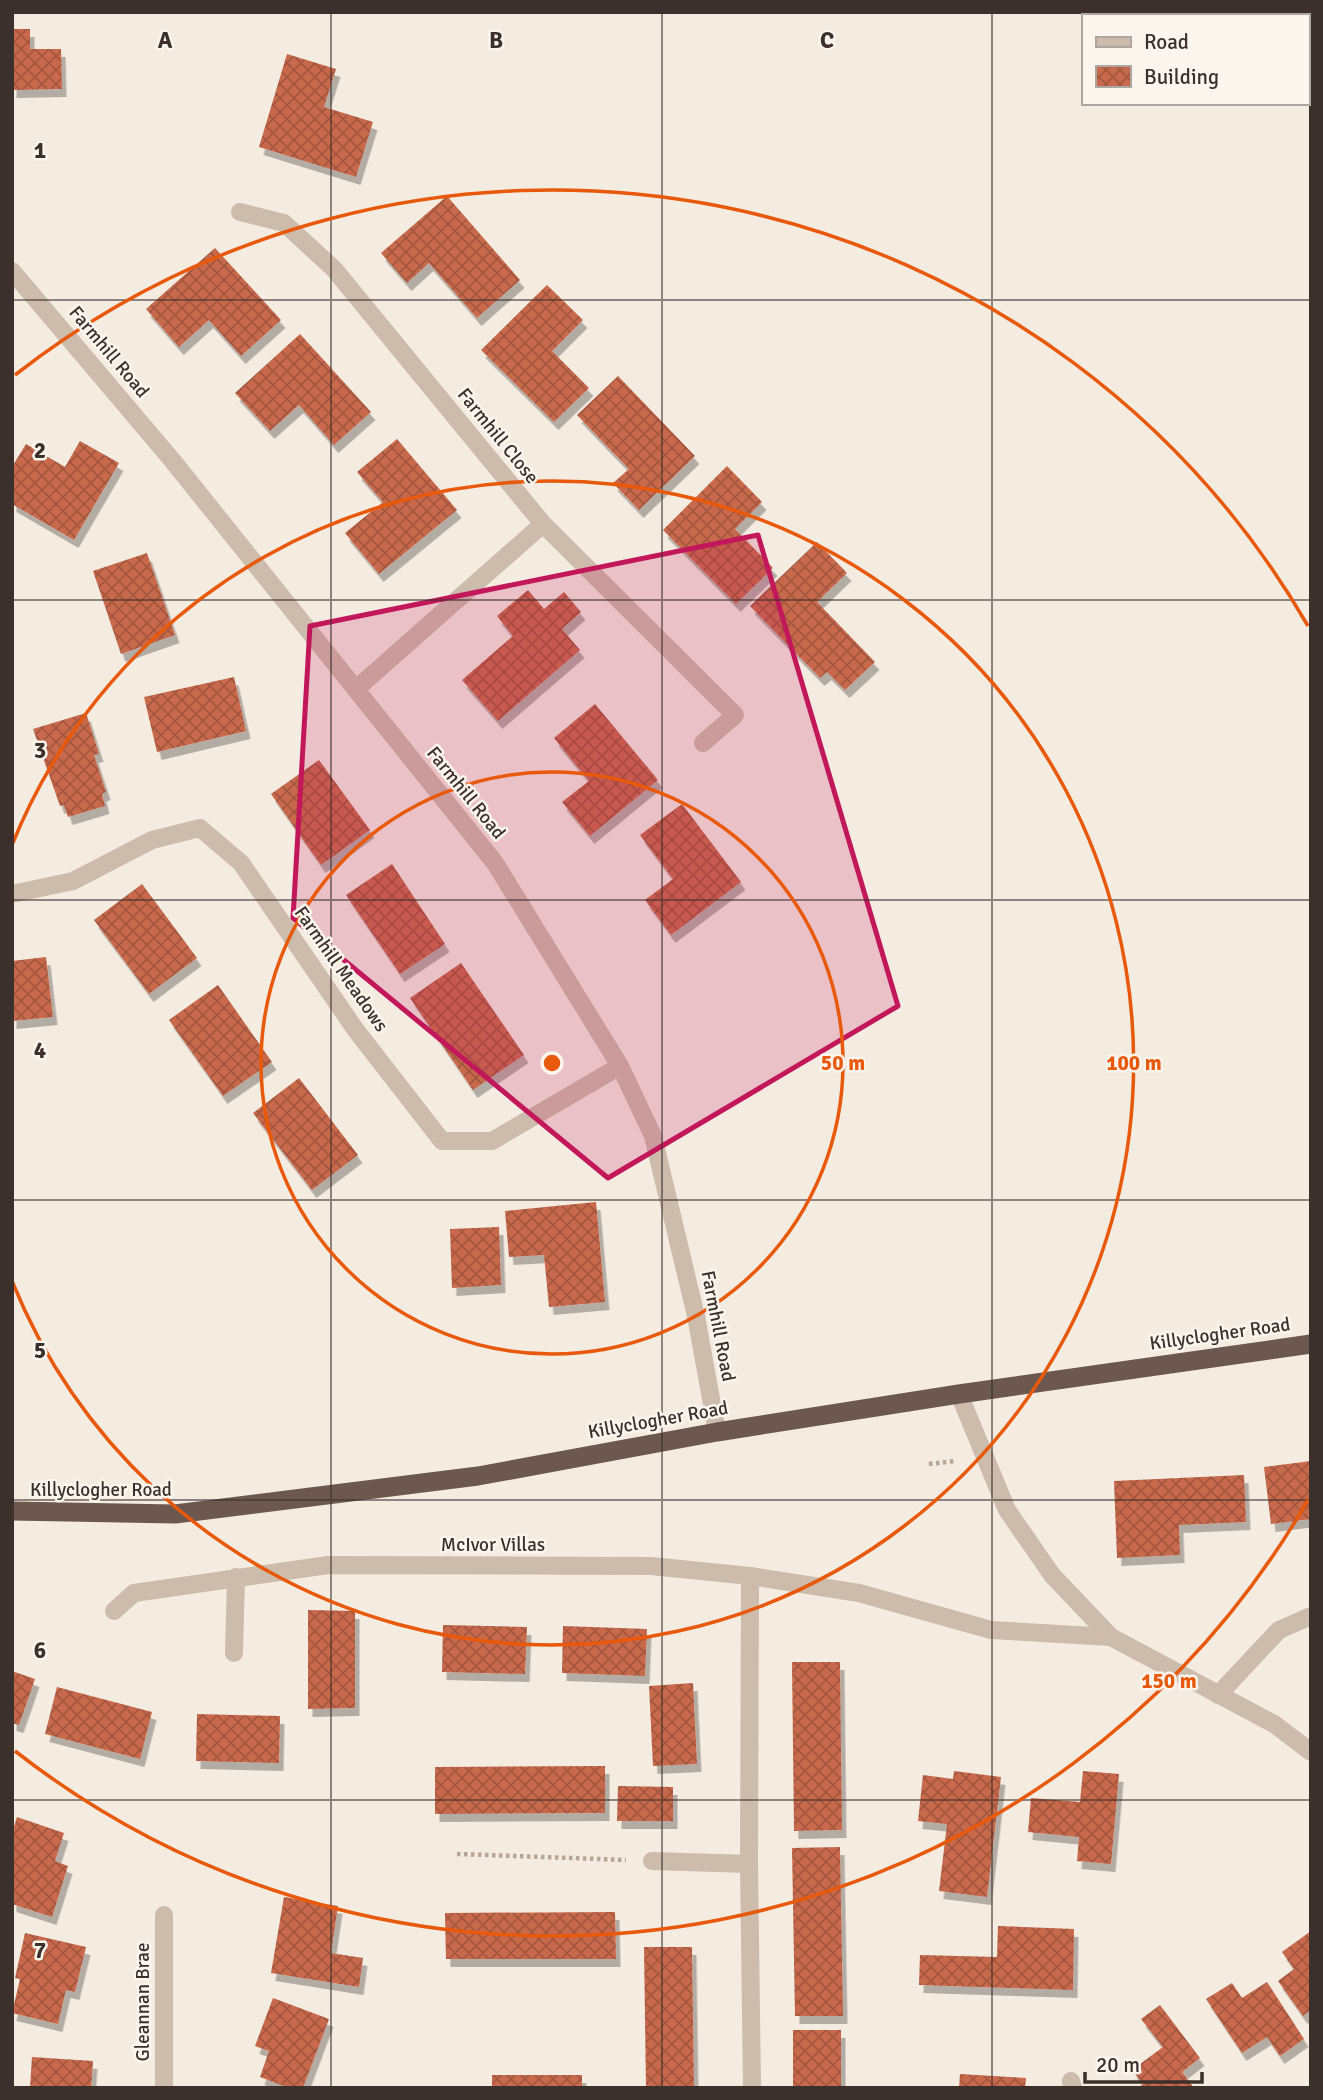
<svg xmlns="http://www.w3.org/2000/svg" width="1323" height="2100" font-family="Signika,sans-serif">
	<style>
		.building { fill: url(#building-cross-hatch); filter: url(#shadow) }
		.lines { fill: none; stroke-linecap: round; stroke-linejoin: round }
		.path { stroke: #b9a596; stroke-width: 4.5; stroke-dasharray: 3.5 3.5; stroke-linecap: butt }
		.minor { stroke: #cdbbac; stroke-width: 18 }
		.tertiary { stroke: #cdbbac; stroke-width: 18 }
		.trunk { stroke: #6c584f; stroke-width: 19 }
		.marked { fill: #c2185b; fill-opacity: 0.2; stroke: #c2185b; stroke-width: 5; stroke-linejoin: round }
		.grid { fill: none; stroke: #3b302b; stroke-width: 2; stroke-opacity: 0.55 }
		.ring { fill: none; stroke: #e8590c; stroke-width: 3.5 }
		.labels { text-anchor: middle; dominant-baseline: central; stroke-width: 5; stroke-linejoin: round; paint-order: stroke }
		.street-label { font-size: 19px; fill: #3b302b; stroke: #fbf5ee }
		.grid-label { font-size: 23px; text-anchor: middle; font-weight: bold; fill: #3b302b; stroke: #fbf5ee; stroke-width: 5; stroke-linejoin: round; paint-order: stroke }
		.centre { fill: #e8590c; stroke: #fbf5ee; stroke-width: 3.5 }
		.ring-label { font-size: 21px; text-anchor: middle; font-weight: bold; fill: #e8590c; stroke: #fbf5ee; stroke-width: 5; stroke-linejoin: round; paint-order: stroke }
	</style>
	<defs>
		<pattern id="building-cross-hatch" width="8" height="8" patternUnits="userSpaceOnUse" patternTransform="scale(1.75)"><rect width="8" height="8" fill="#c8694b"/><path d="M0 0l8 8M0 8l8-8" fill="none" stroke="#a4573f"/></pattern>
		<filter id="shadow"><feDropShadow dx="4.5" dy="8" stdDeviation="0" flood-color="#0004"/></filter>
	</defs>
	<rect width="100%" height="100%" fill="#f4ebe1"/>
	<!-- building -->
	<path class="building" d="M 12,29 L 30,29 L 30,49 L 61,49 L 62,89 L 12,90 Z
		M 287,54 L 336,69 L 324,107 L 373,122 L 356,177 L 259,147 Z
		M 447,196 L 520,280 L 477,318 L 429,263 L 407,283 L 381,253 Z
		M 215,248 L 281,320 L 241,356 L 209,320 L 179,347 L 146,309 Z
		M 547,285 L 583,320 L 552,351 L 589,388 L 554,422 L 481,350 Z
		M 300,334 L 371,412 L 334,445 L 299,405 L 270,431 L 235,393 Z
		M 618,376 L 695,456 L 639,510 L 613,483 L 629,469 L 577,415 Z
		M 397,439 L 457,510 L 379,574 L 345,533 L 383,502 L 357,472 Z
		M 80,441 L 119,463 L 74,540 L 12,504 L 12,467 L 26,444 L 65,467 Z
		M 727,466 L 762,502 L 735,529 L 773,568 L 736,604 L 663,530 Z
		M 817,542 L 847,573 L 817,602 L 875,662 L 845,690 L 827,672 L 820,678 L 750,606 Z
		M 147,553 L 175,635 L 121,654 L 93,571 Z
		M 528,590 L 544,609 L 564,592 L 581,612 L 562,629 L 580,650 L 498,721 L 462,680 L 513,636 L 497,616 Z
		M 234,677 L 246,731 L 157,752 L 144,697 Z
		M 595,704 L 658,780 L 590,836 L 562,802 L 589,781 L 554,738 Z
		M 86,713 L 99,754 L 94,755 L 106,792 L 102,794 L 105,806 L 68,817 L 64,805 L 60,806 L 33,729 Z
		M 319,760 L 370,830 L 321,865 L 271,794 Z
		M 682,804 L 741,882 L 671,935 L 645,900 L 673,879 L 640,835 Z
		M 392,864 L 445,944 L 400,974 L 346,895 Z
		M 142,884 L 197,958 L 149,994 L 94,920 Z
		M 46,957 L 53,1017 L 12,1021 L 12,961 Z
		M 461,963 L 524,1055 L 473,1090 L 410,998 Z
		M 218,985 L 272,1062 L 223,1096 L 169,1020 Z
		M 299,1078 L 358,1155 L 312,1190 L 253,1113 Z
		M 596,1202 L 605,1302 L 549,1307 L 544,1255 L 509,1257 L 505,1211 Z
		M 499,1227 L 501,1285 L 452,1288 L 450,1229 Z
		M 1311,1461 L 1311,1519 L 1271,1524 L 1264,1467 Z
		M 1244,1475 L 1246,1522 L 1179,1525 L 1180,1555 L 1117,1558 L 1114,1481 Z
		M 308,1610 L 355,1611 L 355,1708 L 308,1709 Z
		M 443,1625 L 527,1627 L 525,1674 L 442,1672 Z
		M 563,1626 L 647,1629 L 645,1676 L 562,1673 Z
		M 792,1662 L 840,1662 L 842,1830 L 794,1831 Z
		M 12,1671 L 35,1679 L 19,1725 L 12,1723 Z
		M 693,1683 L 697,1764 L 653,1766 L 649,1686 Z
		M 57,1687 L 152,1712 L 140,1759 L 45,1734 Z
		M 197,1714 L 280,1716 L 279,1763 L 196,1761 Z
		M 605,1766 L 605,1813 L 435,1814 L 435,1767 Z
		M 954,1771 L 1001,1777 L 987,1897 L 939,1891 L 947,1824 L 918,1821 L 923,1775 L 953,1779 Z
		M 1083,1771 L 1119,1774 L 1111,1864 L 1077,1861 L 1079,1837 L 1028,1832 L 1031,1798 L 1080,1802 Z
		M 618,1786 L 673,1787 L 673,1821 L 617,1821 Z
		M 17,1817 L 64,1833 L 55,1861 L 68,1866 L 52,1917 L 12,1904 L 12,1833 Z
		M 840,1847 L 843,2016 L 795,2016 L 792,1848 Z
		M 284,1897 L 338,1906 L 331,1953 L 363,1958 L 359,1987 L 271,1973 Z
		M 615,1912 L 616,1959 L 446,1959 L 445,1913 Z
		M 998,1926 L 1074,1929 L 1073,1990 L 919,1985 L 920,1955 L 997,1957 Z
		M 1311,1931 L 1311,2010 L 1303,2016 L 1278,1981 L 1294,1969 L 1282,1952 Z
		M 25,1933 L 86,1947 L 75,1992 L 66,1990 L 58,2024 L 12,2013 L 20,1979 L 15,1978 Z
		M 644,1947 L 692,1947 L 694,2088 L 646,2088 Z
		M 1267,1982 L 1304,2039 L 1280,2056 L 1267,2037 L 1242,2053 L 1206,1999 L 1232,1983 L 1242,1998 Z
		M 273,1998 L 329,2019 L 303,2088 L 289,2088 L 260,2077 L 269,2051 L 255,2046 Z
		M 1160,2005 L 1200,2058 L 1182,2072 L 1194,2088 L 1138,2088 L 1143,2084 L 1132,2070 L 1163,2047 L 1141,2019 Z
		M 793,2030 L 841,2030 L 841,2088 L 793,2088 Z
		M 32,2057 L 93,2061 L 91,2088 L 30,2088 Z
		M 960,2074 L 1026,2078 L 1025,2088 L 959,2088 Z
		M 492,2075 L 582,2075 L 582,2088 L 492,2088 Z"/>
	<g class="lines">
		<!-- path -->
		<path class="path" d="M 929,1464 L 955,1461
			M 457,1854 L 626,1860"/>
		<!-- minor -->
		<path class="minor" d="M 240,212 L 284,223 L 334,269 L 543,524 L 356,689
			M 12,271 L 172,460 L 495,863 L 620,1066 L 653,1136 L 696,1316 L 717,1432
			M 543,524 L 735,715 L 703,743
			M 12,894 L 73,881 L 152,840 L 200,828 L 241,863 L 355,1029 L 442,1141 L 492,1141 L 620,1066
			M 750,1576 L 749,1864 L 752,2088
			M 114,1611 L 134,1593 L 328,1565 L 651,1566 L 750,1576 L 859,1593 L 991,1630 L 1111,1637
			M 234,1653 L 236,1577
			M 1218,1695 L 1279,1630 L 1311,1616
			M 652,1861 L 749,1864
			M 164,1915 L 164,2088
			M 1071,2081 L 1073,2088"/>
		<!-- tertiary -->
		<path class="tertiary" d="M 959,1394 L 1007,1510 L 1052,1575 L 1111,1637 L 1274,1724 L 1311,1752"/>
		<!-- trunk -->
		<path class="trunk" d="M 12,1511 L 175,1514 L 478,1476 L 717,1432 L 959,1394 L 1311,1344"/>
	</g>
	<!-- marked area -->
	<path class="marked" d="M 758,535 L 898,1006 L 608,1178 L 293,918 L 310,626 Z"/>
	<!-- grid -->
	<path class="grid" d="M 331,12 L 331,2088M 662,12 L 662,2088M 992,12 L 992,2088M 12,300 L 1311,300M 12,600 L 1311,600M 12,900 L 1311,900M 12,1200 L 1311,1200M 12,1500 L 1311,1500M 12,1800 L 1311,1800"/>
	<!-- distance rings -->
	<g class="ring">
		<circle cx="552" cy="1063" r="291"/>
		<path d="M12 845A582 582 0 1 1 12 1281"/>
		<path d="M1308 1500A873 873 0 0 1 15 1751M15 375A873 873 0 0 1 1308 626"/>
	</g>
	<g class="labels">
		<!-- street labels -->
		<g class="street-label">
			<text transform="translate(109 352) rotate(50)">Farmhill Road</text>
			<text transform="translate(498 436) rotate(51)">Farmhill Close</text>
			<text transform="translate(466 793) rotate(51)">Farmhill Road</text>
			<text transform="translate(341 969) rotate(55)">Farmhill Meadows</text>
			<text transform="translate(718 1326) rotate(79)">Farmhill Road</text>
			<text transform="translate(1220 1334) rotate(-8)">Killyclogher Road</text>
			<text transform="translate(658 1420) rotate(-10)">Killyclogher Road</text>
			<text x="101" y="1490">Killyclogher Road</text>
			<text x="493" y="1545">McIvor Villas</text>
			<text transform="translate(143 2002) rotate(-90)">Gleannan Brae</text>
		</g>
	</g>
	<g class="grid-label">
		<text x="165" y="48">A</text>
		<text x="496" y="48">B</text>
		<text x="827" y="48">C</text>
		<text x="40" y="158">1</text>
		<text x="40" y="458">2</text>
		<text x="40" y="758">3</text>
		<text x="40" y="1058">4</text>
		<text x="40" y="1358">5</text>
		<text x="40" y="1658">6</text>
		<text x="40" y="1958">7</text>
	</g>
	<circle cx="552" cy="1063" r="10" class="centre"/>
	<g class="ring-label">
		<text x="843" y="1070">50 m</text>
		<text x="1134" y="1070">100 m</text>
		<text x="1169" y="1688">150 m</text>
	</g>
	<!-- border -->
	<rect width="1323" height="2100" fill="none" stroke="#3b302b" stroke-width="28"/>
	<!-- legend -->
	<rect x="1082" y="14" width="228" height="91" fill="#fbf5ee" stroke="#aea6a0" stroke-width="2"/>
	<rect x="1096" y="37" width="35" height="10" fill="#cdbbac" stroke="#aea6a0" stroke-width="2"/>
	<text x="1144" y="49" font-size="21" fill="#3b302b">Road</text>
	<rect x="1096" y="66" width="35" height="21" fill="url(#building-cross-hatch)" stroke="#aea6a0" stroke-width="2"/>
	<text x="1144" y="84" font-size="21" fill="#3b302b">Building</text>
	<!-- scale -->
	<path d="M1085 2072v10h117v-10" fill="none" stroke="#3b302b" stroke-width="3.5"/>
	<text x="1096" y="2072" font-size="21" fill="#3b302b" stroke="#fbf5ee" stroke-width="5" paint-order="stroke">20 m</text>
</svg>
